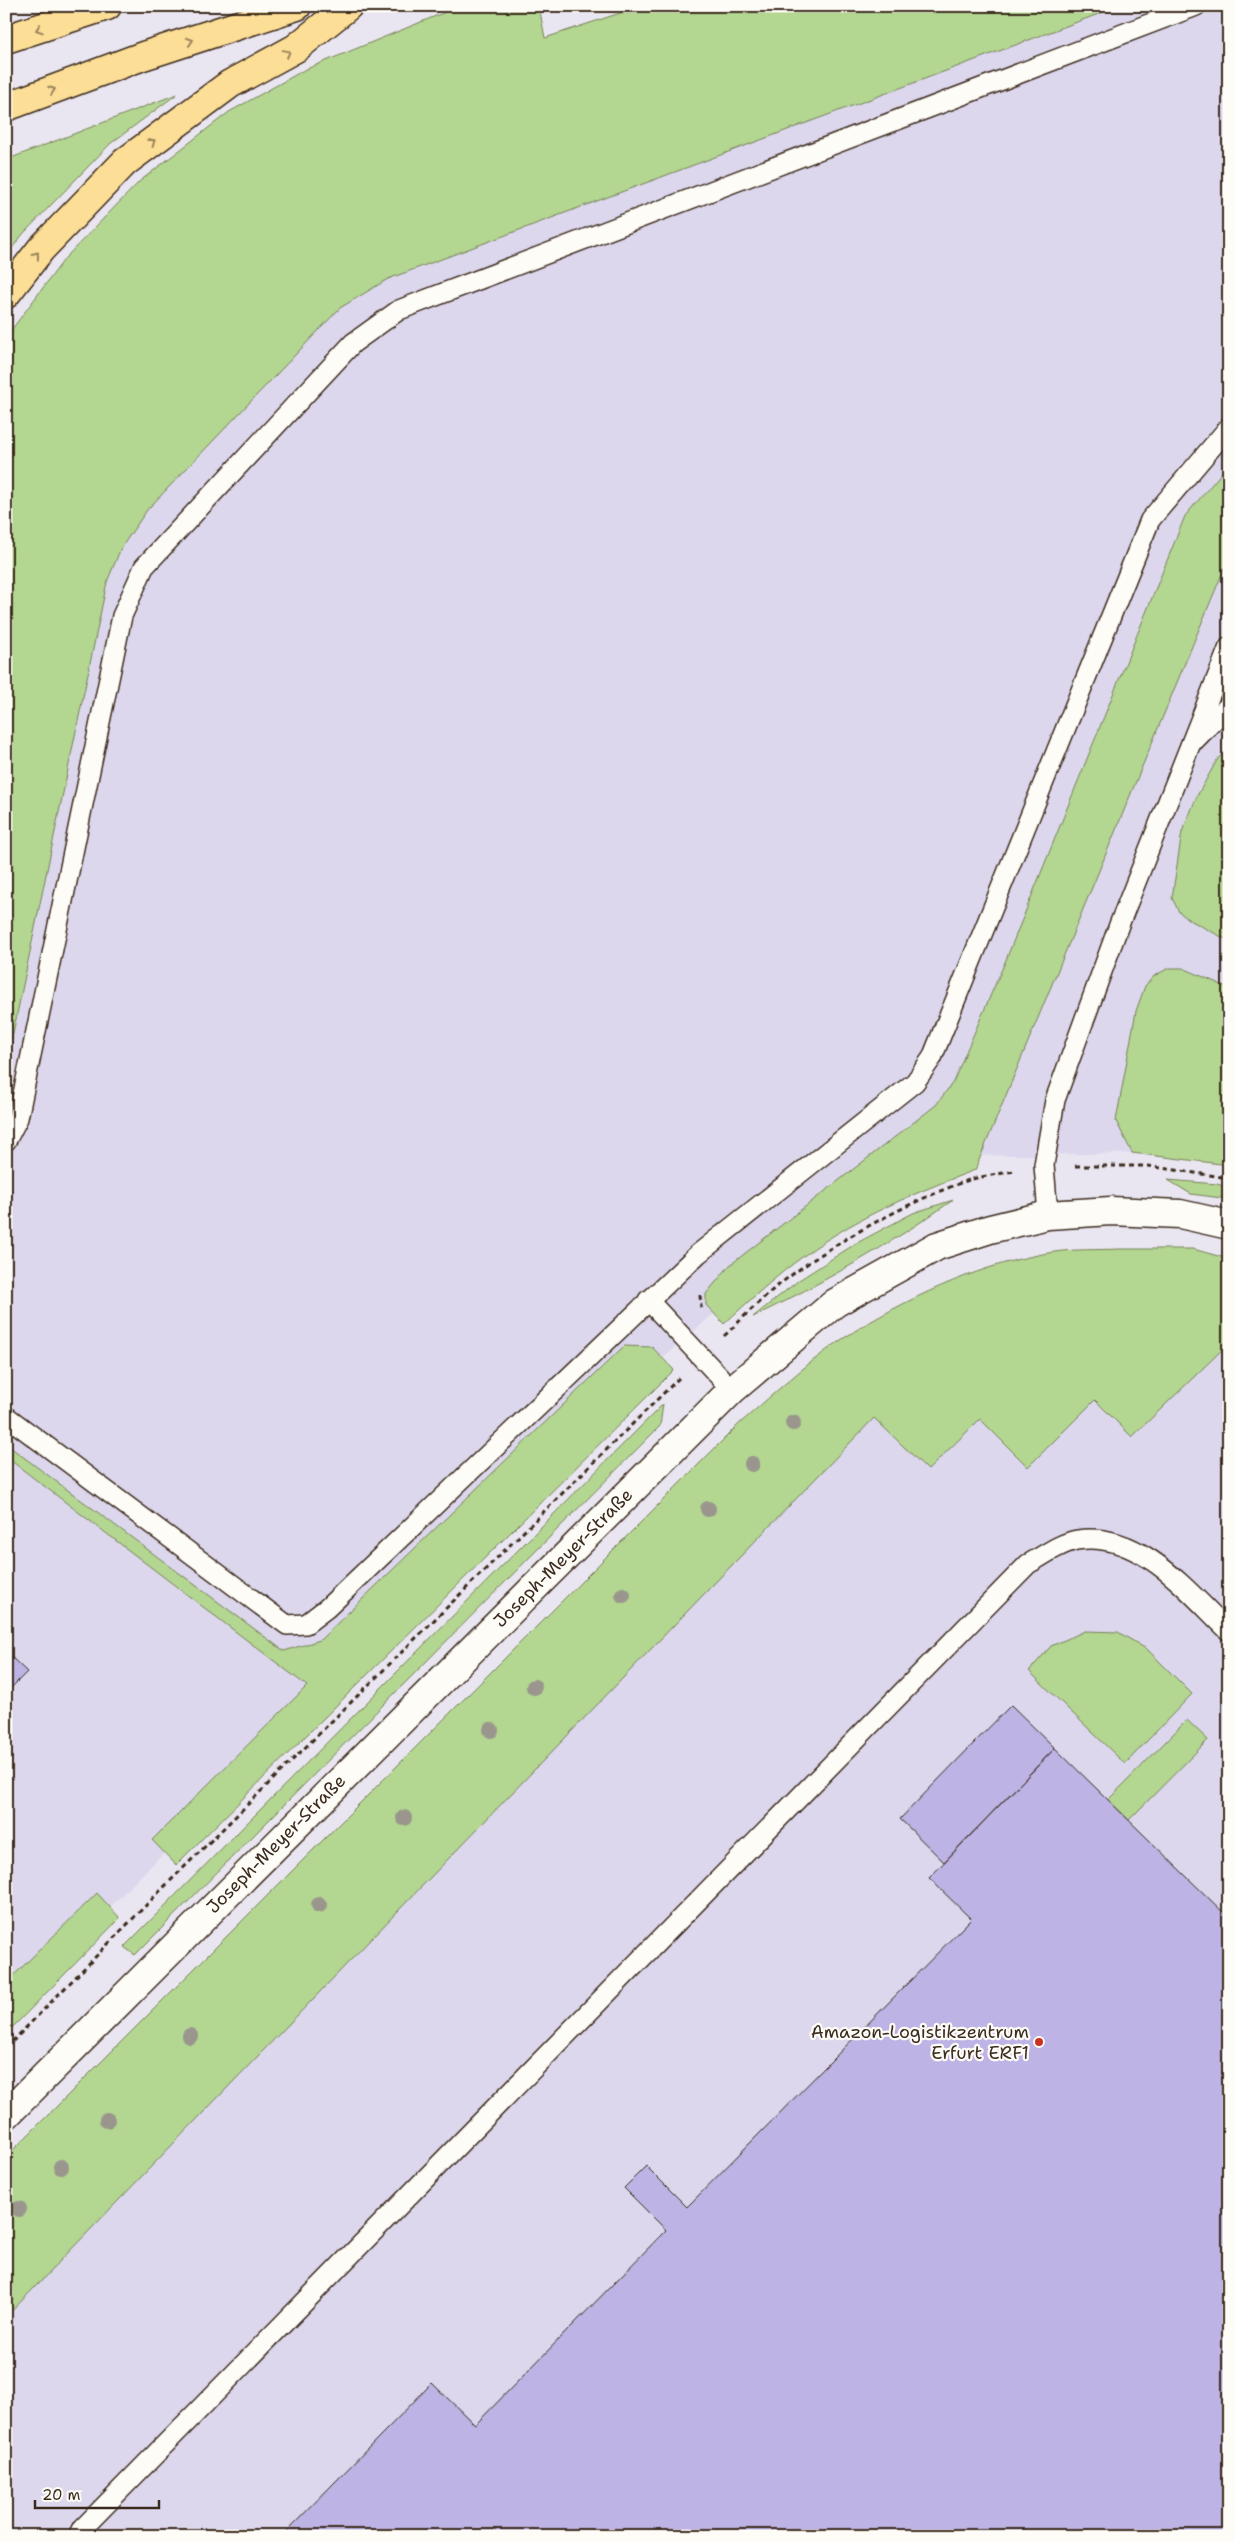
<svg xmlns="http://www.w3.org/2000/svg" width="1235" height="2542" font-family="'Shantell Sans',sans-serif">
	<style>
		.built { fill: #dcd7ed }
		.green { fill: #b3d691; stroke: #778058 }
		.building { fill: #bdb3e4; stroke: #3b2a1e }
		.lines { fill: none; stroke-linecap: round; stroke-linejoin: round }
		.service-casing { stroke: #3b2a1e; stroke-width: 22 }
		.minor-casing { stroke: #3b2a1e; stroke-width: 31 }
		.motorway-casing { stroke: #3b2a1e; stroke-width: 31 }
		.path { stroke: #3b2a1e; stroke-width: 3; stroke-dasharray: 5 4; stroke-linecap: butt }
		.service { stroke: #fdfcf7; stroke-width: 19 }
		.minor { stroke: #fdfcf7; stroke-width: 28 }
		.motorway { stroke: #fcde96; stroke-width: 28 }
		.tree { fill: #9a968d }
		.oneway { stroke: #9c845a }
		.poi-dot { fill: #c8321e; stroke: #fdfcf7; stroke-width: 2 }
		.labels { text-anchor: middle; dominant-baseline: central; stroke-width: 4.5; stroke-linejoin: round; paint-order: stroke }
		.street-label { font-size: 18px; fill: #3b2a1e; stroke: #fdfcf7 }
		.poi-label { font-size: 18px; fill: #3b2a1e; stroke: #fdfcf7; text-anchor: end }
	</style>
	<rect width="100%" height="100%" fill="#eae6f1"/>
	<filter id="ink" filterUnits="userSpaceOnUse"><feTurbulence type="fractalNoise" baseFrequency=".02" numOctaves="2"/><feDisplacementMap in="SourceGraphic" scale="10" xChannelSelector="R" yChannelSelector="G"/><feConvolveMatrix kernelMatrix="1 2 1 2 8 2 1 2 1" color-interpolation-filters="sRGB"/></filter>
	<g filter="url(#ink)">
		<!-- built -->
		<path class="built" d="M 641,6 L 1229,6 L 1229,1152 L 956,1156 L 798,1242 L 640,1377 L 6,2011 L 6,410 L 415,81 Z
			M 1229,1318 L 1229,2536 L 6,2536 L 6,2238 L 864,1391 Z"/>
		<!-- green -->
		<path class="green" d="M 460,6 L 539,6 L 545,38 L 641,6 L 1120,6 L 388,279 L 340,308 L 147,510 L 121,548 L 107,582 L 6,1067 L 6,337 L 66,257 L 140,181 L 229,112 L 304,70 Z
			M 177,94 L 110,144 L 23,234 L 6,256 L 6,160 Z
			M 1229,464 L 1229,557 L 975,1170 C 917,1192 856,1217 805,1255 C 776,1276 750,1300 724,1324 L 706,1305 L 706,1294 L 730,1265 L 936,1105 L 953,1082 L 1005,962 L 1185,516 Z
			M 1229,746 L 1229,941 L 1188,919 L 1179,912 L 1172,898 L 1182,832 L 1197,796 L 1217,760 Z
			M 1169,968 L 1183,968 L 1229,988 L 1229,1165 L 1132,1153 L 1116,1121 L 1136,1011 L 1145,986 L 1154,976 Z
			M 1168,1180 L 1217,1184 L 1229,1188 L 1229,1199 L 1191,1194 Z
			M 953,1200 C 890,1245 822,1283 753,1317 L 799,1280 L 855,1244 L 913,1213 Z
			M 1119,1249 L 1193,1249 L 1229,1259 L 1229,1343 L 1132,1437 L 1095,1400 L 1028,1467 L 980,1419 L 928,1470 L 874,1418 L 6,2317 L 6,2157 L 739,1424 C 777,1391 815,1355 858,1329 C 918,1293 985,1263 1054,1252 C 1075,1249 1098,1250 1119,1249 Z
			M 624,1346 L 652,1347 L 674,1370 L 176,1865 L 152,1840 L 307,1686 L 6,1457 L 6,1444 L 284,1651 L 320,1640 Z
			M 663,1404 L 660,1426 L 135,1955 L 124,1947 Z
			M 1085,1631 L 1118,1632 L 1148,1650 L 1192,1694 L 1125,1764 L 1029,1671 L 1051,1646 Z
			M 1187,1720 L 1208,1740 L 1129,1820 L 1108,1800 Z
			M 97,1893 L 120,1918 L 6,2034 L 6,1983 Z"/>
		<!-- building -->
		<path class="building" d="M 6,1652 L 27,1672 L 6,1693 Z
			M 1011,1705 L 1055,1748 L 944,1862 L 900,1819 Z
			M 1055,1748 L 1229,1918 L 1229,2536 L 292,2536 L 287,2531 L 432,2383 L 475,2425 L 666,2230 L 624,2188 L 646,2166 L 687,2207 L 971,1919 L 929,1878 Z"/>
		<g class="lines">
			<!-- service casing -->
			<g class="service-casing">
				<path id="service" d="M 1195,740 L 1229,705
					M 6,1141 L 18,1118 L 122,616 L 144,567 L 353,343 L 399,310 L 1196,6
					M 1048,1215 L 1044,1165 L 1055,1100 L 1119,925 L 1229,647
					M 648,1300 L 732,1390
					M 6,1416 L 287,1625 L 306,1624 L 327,1608 L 698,1254 L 915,1082 L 932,1058 L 1150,520 L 1229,427
					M 79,2536 L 83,2528 L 1028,1564 C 1043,1556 1060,1543 1077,1540 C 1140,1530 1189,1593 1229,1631"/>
			</g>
			<!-- minor casing -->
			<g class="minor-casing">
				<path id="minor" d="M 6,2115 L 732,1390 L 835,1303 L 937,1246 L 990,1229 L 1048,1215 L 1111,1211 L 1180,1214 L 1229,1225"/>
			</g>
			<!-- motorway casing -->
			<g class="motorway-casing">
				<path id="motorway" d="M 6,39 L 107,6
					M 6,107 L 143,56 L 297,6
					M 6,294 L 41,249 L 125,162 L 230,84 L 296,48 L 348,6"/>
			</g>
			<!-- path -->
			<path class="path" d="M 1075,1166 L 1148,1166 L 1229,1178
				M 700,1295 L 701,1308
				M 724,1336 C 739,1322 753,1307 768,1294 C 818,1250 906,1202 969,1180 C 983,1176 999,1174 1014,1171
				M 6,2048 L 160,1891 L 679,1378"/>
			<!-- service -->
			<use href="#service" class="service"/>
			<!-- minor -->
			<use href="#minor" class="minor"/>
			<!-- motorway -->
			<use href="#motorway" class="motorway"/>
		</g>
		<!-- trees -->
		<g class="tree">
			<circle cx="793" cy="1423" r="8"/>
			<circle cx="752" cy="1464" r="8"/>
			<circle cx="708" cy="1509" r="8"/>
			<circle cx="623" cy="1595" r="8"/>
			<circle cx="534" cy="1687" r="8"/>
			<circle cx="491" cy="1730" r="8"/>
			<circle cx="404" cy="1818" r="8"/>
			<circle cx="319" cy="1905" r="8"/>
			<circle cx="190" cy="2036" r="8"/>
			<circle cx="107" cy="2120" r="8"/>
			<circle cx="61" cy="2167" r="8"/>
			<circle cx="19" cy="2209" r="8"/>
		</g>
		<!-- one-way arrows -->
		<defs><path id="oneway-chevron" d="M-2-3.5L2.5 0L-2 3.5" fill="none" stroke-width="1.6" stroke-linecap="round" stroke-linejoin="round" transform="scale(1.25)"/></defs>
		<g class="oneway">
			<use href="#oneway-chevron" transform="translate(39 29) rotate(162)"/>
			<use href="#oneway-chevron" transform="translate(190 41) rotate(-18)"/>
			<use href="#oneway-chevron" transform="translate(287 53) rotate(-28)"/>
			<use href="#oneway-chevron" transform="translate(52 90) rotate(-20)"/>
			<use href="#oneway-chevron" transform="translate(152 142) rotate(-37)"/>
			<use href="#oneway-chevron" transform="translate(36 255) rotate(-52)"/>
		</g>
	</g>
	<!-- markers -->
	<circle class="poi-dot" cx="1039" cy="2042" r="5"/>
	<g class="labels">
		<!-- street labels -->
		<g class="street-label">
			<text transform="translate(563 1558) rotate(-45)">Joseph-Meyer-Straße</text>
			<text transform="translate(276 1844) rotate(-45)">Joseph-Meyer-Straße</text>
		</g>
		<!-- poi labels -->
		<g class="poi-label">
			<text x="1029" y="2032">Amazon-Logistikzentrum<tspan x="1029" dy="21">Erfurt ERF1</tspan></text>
		</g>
	</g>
	<!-- margin -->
	<rect width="1235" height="2542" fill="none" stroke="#fdfcf7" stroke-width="25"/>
	<rect x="12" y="12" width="1210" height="2517" fill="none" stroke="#3b2a1e" stroke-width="2" filter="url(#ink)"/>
	<!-- scale -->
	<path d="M35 2500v8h124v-8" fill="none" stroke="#3b2a1e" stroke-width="2.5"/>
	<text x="42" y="2500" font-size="15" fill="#3b2a1e" stroke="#fdfcf7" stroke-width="4" paint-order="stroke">20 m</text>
</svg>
